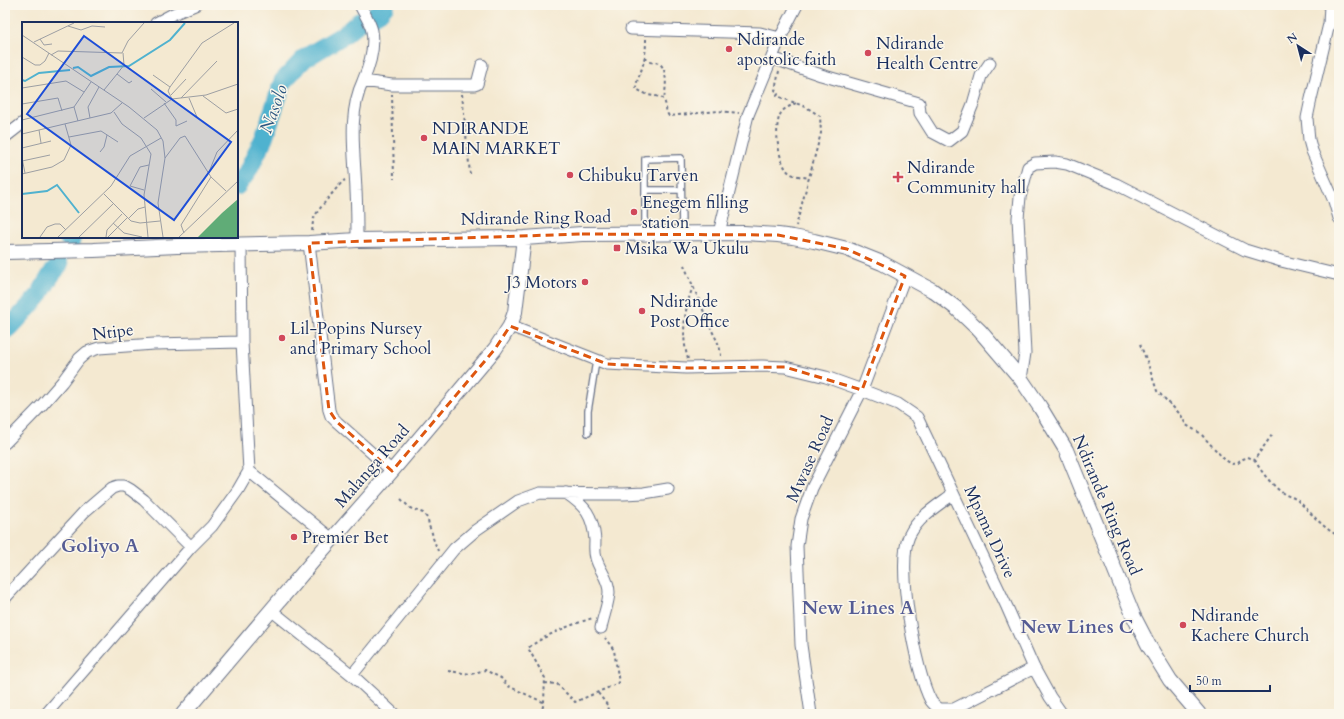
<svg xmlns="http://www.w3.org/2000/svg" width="1344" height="719" font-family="Cardo,serif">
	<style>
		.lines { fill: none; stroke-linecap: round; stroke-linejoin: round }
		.stream { stroke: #50b2cf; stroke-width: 3 }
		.river { stroke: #50b2cf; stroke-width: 19 }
		.service-casing { stroke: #677086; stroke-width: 8 }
		.minor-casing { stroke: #677086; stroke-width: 13 }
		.tertiary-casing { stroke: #677086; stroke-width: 16 }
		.path { stroke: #677086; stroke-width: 2; stroke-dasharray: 3 3; stroke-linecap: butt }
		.service { stroke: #fff; stroke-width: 5.5 }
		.minor { stroke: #fff; stroke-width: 11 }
		.tertiary { stroke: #fff; stroke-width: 14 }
		.marked { fill: none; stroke: #de5710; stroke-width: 3; stroke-dasharray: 8 5; stroke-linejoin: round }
		.poi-dot { fill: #d1495b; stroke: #fbf7ec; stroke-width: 1.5 }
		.labels { text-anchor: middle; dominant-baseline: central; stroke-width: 3; stroke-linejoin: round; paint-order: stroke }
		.poi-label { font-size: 17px; fill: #1b2f5e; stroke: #fbf7ec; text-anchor: start }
		.street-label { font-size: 17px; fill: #1b2f5e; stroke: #fbf7ec }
		.water-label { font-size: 18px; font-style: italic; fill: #2b5680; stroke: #fbf7ec }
		.quarter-label { font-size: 19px; font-weight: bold; fill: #555c94; stroke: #fbf7ec }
		.inset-river { fill: none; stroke: #50b2cf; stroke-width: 2 }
		.inset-road { fill: none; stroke: #9d9fa3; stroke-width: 1 }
		.view { fill: #1d4ed8; fill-opacity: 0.15; stroke: #1d4ed8; stroke-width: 2 }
		.inset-edge { fill: none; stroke: #1b2f5e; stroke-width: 2 }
	</style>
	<rect width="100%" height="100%" fill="#fbf7ec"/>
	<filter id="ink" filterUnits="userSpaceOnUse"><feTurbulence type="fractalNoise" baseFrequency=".025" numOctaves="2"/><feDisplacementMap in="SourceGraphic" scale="8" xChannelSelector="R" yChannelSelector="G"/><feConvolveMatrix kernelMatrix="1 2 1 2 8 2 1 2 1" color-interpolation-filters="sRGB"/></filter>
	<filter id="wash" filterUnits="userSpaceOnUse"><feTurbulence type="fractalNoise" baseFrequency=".012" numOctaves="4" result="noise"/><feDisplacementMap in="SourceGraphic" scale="16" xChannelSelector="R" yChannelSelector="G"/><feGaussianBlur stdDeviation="0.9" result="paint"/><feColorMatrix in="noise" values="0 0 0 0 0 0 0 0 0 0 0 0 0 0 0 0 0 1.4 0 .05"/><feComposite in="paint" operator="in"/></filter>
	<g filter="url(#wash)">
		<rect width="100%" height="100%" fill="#f4e9d1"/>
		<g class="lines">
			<!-- stream -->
			<path class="stream" d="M 59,265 L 60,262"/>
			<!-- river -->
			<path class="river" d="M 237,186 L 248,171 L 264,138 L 283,81 L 305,58 L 345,34 L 359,22 L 371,17 L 379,12 L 385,5
				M 68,237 L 71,241
				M 5,330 L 11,326 L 38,297 L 51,275 L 59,265"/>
		</g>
	</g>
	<g filter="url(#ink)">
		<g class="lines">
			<!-- service casing -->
			<g class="service-casing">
				<path id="service" d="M 645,190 L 681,190
					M 645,233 L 645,159 L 681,158 L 682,233
					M 588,433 L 588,411 L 596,361"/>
			</g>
			<!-- minor casing -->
			<g class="minor-casing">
				<path id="minor" d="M 362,5 L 361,7 C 365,15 370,22 372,31 C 375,47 369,67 363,81
					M 1330,5 L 1329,24 L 1311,99 L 1307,118 L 1309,140 L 1312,151 L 1334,201 L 1339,218
					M 156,23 L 173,14 L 195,5
					M 631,29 L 760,33 L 780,38
					M 772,58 L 821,75 L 919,103 L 920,113 L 932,132 L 949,141 L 962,131 L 973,104 L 981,76 L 990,63
					M 5,137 L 23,123
					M 719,233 L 748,115 L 780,38 L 797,5
					M 357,240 C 357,224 357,207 356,191 C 355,155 347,115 363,81 L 392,85 L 474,85 L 477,84 L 482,65
					M 309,243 L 329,410 L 331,416 L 337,422 L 392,471
					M 510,326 L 607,364 L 686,368 L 762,366 L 785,367 L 826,377 L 862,390 L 898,404 L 917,417 L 1007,607 L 1034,668 L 1050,697 L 1062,714
					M 1021,379 L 1025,353 L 1018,218 L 1020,197 L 1028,167 L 1035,163 L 1055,162 L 1067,164 L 1116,184 L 1245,250 L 1281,261 L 1339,275
					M 5,443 L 42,405 L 62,382 L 79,359 L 87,352 L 99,348 L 154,344 L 242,342
					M 249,471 L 332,539
					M 566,493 C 585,506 593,515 595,540 C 595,546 594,552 596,558 C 599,570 609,579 609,592 C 609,602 603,617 601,628
					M 953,494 C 937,506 918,517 909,536 C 896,565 915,672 931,701 C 933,704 937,707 940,709 L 954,709 L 1034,668
					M 5,598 L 84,512 L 112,488 L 118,486 L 124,486 L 131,490 L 144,500 L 191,547
					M 271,610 L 352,675 L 394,714
					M 352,675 L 454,549 L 476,530 L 518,501 L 540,493 L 624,494 L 644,493 L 668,489
					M 46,714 L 191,547 L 212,526 L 238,490 L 249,471 L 242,342 L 241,245
					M 811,714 L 801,645 L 797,546 L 801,519 L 812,488 L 862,390 L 905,276"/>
			</g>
			<!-- tertiary casing -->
			<g class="tertiary-casing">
				<path id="tertiary" d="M 5,252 L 94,250 L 177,246 L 309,243 L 357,240 L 524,238 L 582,234 L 744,233 L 778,235 L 793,237 L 814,241 L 847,249 L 882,263 L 932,290 L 956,308 L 980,331 L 1021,379 L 1040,407 L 1066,450 L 1134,617 L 1149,646 L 1170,680 L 1199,714
					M 183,714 L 313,561 L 392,471 L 495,349 L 510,326 L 515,312 L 524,238"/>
			</g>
			<!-- path -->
			<path class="path" d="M 646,39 C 646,49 645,58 642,68 C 640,75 636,81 636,89 L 648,95 L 661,97 C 668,102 664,110 669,116 L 718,111 L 739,113
				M 645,58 C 646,59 650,61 650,62 C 654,63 657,61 660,64 C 668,71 666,89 664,98
				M 779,71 L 775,90 L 778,94 L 777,96 L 806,107 L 820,116 L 821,133 L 796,226
				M 392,94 L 394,179
				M 462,94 L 470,174
				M 796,103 C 791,106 784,108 781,113 C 773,125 778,167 791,174 C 796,176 804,177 809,178
				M 312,231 C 313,226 312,221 315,216 C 317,211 341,182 345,180
				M 684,265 C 692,284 700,302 708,322 C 713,335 720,342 721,356
				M 1140,344 L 1148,364 L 1157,391 L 1181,415 L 1186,425 L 1200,433 L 1225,460 L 1232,464 L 1238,463 L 1243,459 L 1248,457 L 1255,460
				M 688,359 C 681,337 684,308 693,287
				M 1272,435 L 1257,456 L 1255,460 C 1260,471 1275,489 1286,495 C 1290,497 1293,497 1297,500 C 1311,512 1322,528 1339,536
				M 401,499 L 410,508 L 423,513 L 428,519 L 429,526 L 432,533 L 433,538 L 438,551
				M 448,671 L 471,674 L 485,670 L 501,678 L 508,686 L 543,702
				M 545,683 L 557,684 L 575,702 L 619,683 L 614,650 L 605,638
				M 598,693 L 608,706 L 610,714
				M 541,714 L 544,702 L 545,678 L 528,648 C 547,634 570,625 593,618"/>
			<!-- service -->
			<use href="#service" class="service"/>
			<!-- minor -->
			<use href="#minor" class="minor"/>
			<!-- tertiary -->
			<use href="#tertiary" class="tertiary"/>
		</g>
	</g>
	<!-- marked area -->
	<path class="marked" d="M 582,234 L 778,235 L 847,249 L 905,276 L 862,390 L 785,367 L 686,368 L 607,364 L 510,326 L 495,349 L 392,471 L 337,422 L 329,410 L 309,243 Z"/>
	<!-- markers -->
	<g class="poi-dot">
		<circle cx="729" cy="49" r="4"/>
		<circle cx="868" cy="53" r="4"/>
		<circle cx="424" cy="138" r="4"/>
		<circle cx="570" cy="175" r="4"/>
		<path d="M896 171h4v4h4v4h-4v4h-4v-4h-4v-4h4z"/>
		<circle cx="634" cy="212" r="4"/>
		<rect x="613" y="244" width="8" height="8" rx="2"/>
		<circle cx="585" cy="282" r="4"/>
		<circle cx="642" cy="311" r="4"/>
		<circle cx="282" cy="338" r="4"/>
		<circle cx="294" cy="537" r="4"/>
		<circle cx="1183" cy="625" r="4"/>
	</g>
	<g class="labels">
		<!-- poi labels -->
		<g class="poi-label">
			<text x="737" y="39">Ndirande<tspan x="737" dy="20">apostolic faith</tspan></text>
			<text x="876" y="43">Ndirande<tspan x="876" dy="20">Health Centre</tspan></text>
			<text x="432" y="128">NDIRANDE<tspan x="432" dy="20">MAIN MARKET</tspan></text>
			<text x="907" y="167">Ndirande<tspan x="907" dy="20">Community hall</tspan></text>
			<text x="578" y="175">Chibuku Tarven</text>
			<text x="642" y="202">Enegem filling<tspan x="642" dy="20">station</tspan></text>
			<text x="625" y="248">Msika Wa Ukulu</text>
			<text x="577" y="282" text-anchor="end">J3 Motors</text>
			<text x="650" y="301">Ndirande<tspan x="650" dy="20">Post Office</tspan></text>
			<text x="290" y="328">Lil-Popins Nursey<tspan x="290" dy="20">and Primary School</tspan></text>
			<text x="302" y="537">Premier Bet</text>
			<text x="1191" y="615">Ndirande<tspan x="1191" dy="20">Kachere Church</tspan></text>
		</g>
		<!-- street labels -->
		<g class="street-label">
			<text transform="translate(536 218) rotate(-1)">Ndirande Ring Road</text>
			<text transform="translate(113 332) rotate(-7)">Ntipe</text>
			<text transform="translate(810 459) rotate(-66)">Mwase Road</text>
			<text transform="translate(372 466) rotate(-49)">Malanga Road</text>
			<text transform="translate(1107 505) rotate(67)">Ndirande Ring Road</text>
			<text transform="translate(990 532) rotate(65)">Mpama Drive</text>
		</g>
		<!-- water labels -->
		<g class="water-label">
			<text transform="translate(274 109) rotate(-70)">Nasolo</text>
		</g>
		<!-- quarter labels -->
		<g class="quarter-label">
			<text x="100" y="546">Goliyo A</text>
			<text x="858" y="608">New Lines A</text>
			<text x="1077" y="627">New Lines C</text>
		</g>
	</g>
	<!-- overview -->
	<g transform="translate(22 22)">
		<rect width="216" height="216" fill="#f4e9d1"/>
		<path d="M 216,177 L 216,215 L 176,215 L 200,191 Z" fill="#60ac77"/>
		<path class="inset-river" d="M 51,46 L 56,45 L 69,54 L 87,45 L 107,44 L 148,18 L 163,1M 0,58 L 3,59 L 17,51 L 48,48M 0,172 L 25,169 L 35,163 L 57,191"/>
		<path class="inset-road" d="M 46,4 L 59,8 L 70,4 L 83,5M 0,13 L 107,85 L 135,108 L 141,119 L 143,136 L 136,181 L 141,215M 18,17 L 22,23 L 30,22M 12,20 L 52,1M 29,33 L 36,29 L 100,31 L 106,19 L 122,1M 0,35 L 13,43 L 18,43 L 23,39 L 27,31M 95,52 L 102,43 L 101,31M 131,53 L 148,65M 0,66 L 44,59 L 62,70M 129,67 L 144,80M 82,68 L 95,52 L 107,61 L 110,59M 149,73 L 164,57M 181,74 L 204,91 L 216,87M 159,76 L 195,39M 167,76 L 175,95M 150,77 L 146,69 L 148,65 L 180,21 L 212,1M 142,81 L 154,98 L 154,104 L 165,99M 0,82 L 36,76 L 40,89M 52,85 L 56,99M 216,87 L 216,100M 92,90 L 100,102 L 119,116 L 129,132 L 122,173 L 126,215M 68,96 L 66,85 L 77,65M 122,96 L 150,77 L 184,73 L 216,62M 0,98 L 52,85 L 69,60M 17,108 L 19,121M 0,112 L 89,91 L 100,81M 47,115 L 79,109 L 96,120M 0,126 L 29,119M 78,130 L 82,125 L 85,113M 0,136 L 3,151M 143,136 L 158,116 L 163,114 L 189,155 L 204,169M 0,139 L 28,133M 187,150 L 195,130 L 216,108M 0,152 L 30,145 L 42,138 L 49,123 L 43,102M 122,168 L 108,164 L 118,145 L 127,143M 82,172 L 109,199 L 118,201 L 138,199M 106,197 L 116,187 L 123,185M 91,201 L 102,211 L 120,215M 162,211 L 159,203 L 189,155M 18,215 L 25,205 L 33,202 L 38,202 L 44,208M 36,215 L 89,164 L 108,134 L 139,116M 57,215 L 91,182M 84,215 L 85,208 L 100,192M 86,215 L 105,196M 157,215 L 216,159"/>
		<path class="view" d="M 62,14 L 209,120 L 152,198 L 5,92 Z"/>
		<rect width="216" height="216" class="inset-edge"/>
	</g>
	<!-- margin -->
	<rect width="1344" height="719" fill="none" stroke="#fbf7ec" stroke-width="20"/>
	<!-- north arrow -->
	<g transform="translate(1298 46) rotate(324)" stroke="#fbf7ec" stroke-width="3" paint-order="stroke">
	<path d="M0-3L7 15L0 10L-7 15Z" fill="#1b2f5e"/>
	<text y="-6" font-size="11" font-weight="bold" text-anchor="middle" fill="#1b2f5e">N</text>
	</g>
	<!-- scale -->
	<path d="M1190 685v6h80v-6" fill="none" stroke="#1b2f5e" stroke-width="2"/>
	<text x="1196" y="685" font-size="12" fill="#1b2f5e" stroke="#fbf7ec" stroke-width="3" paint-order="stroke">50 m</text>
</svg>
